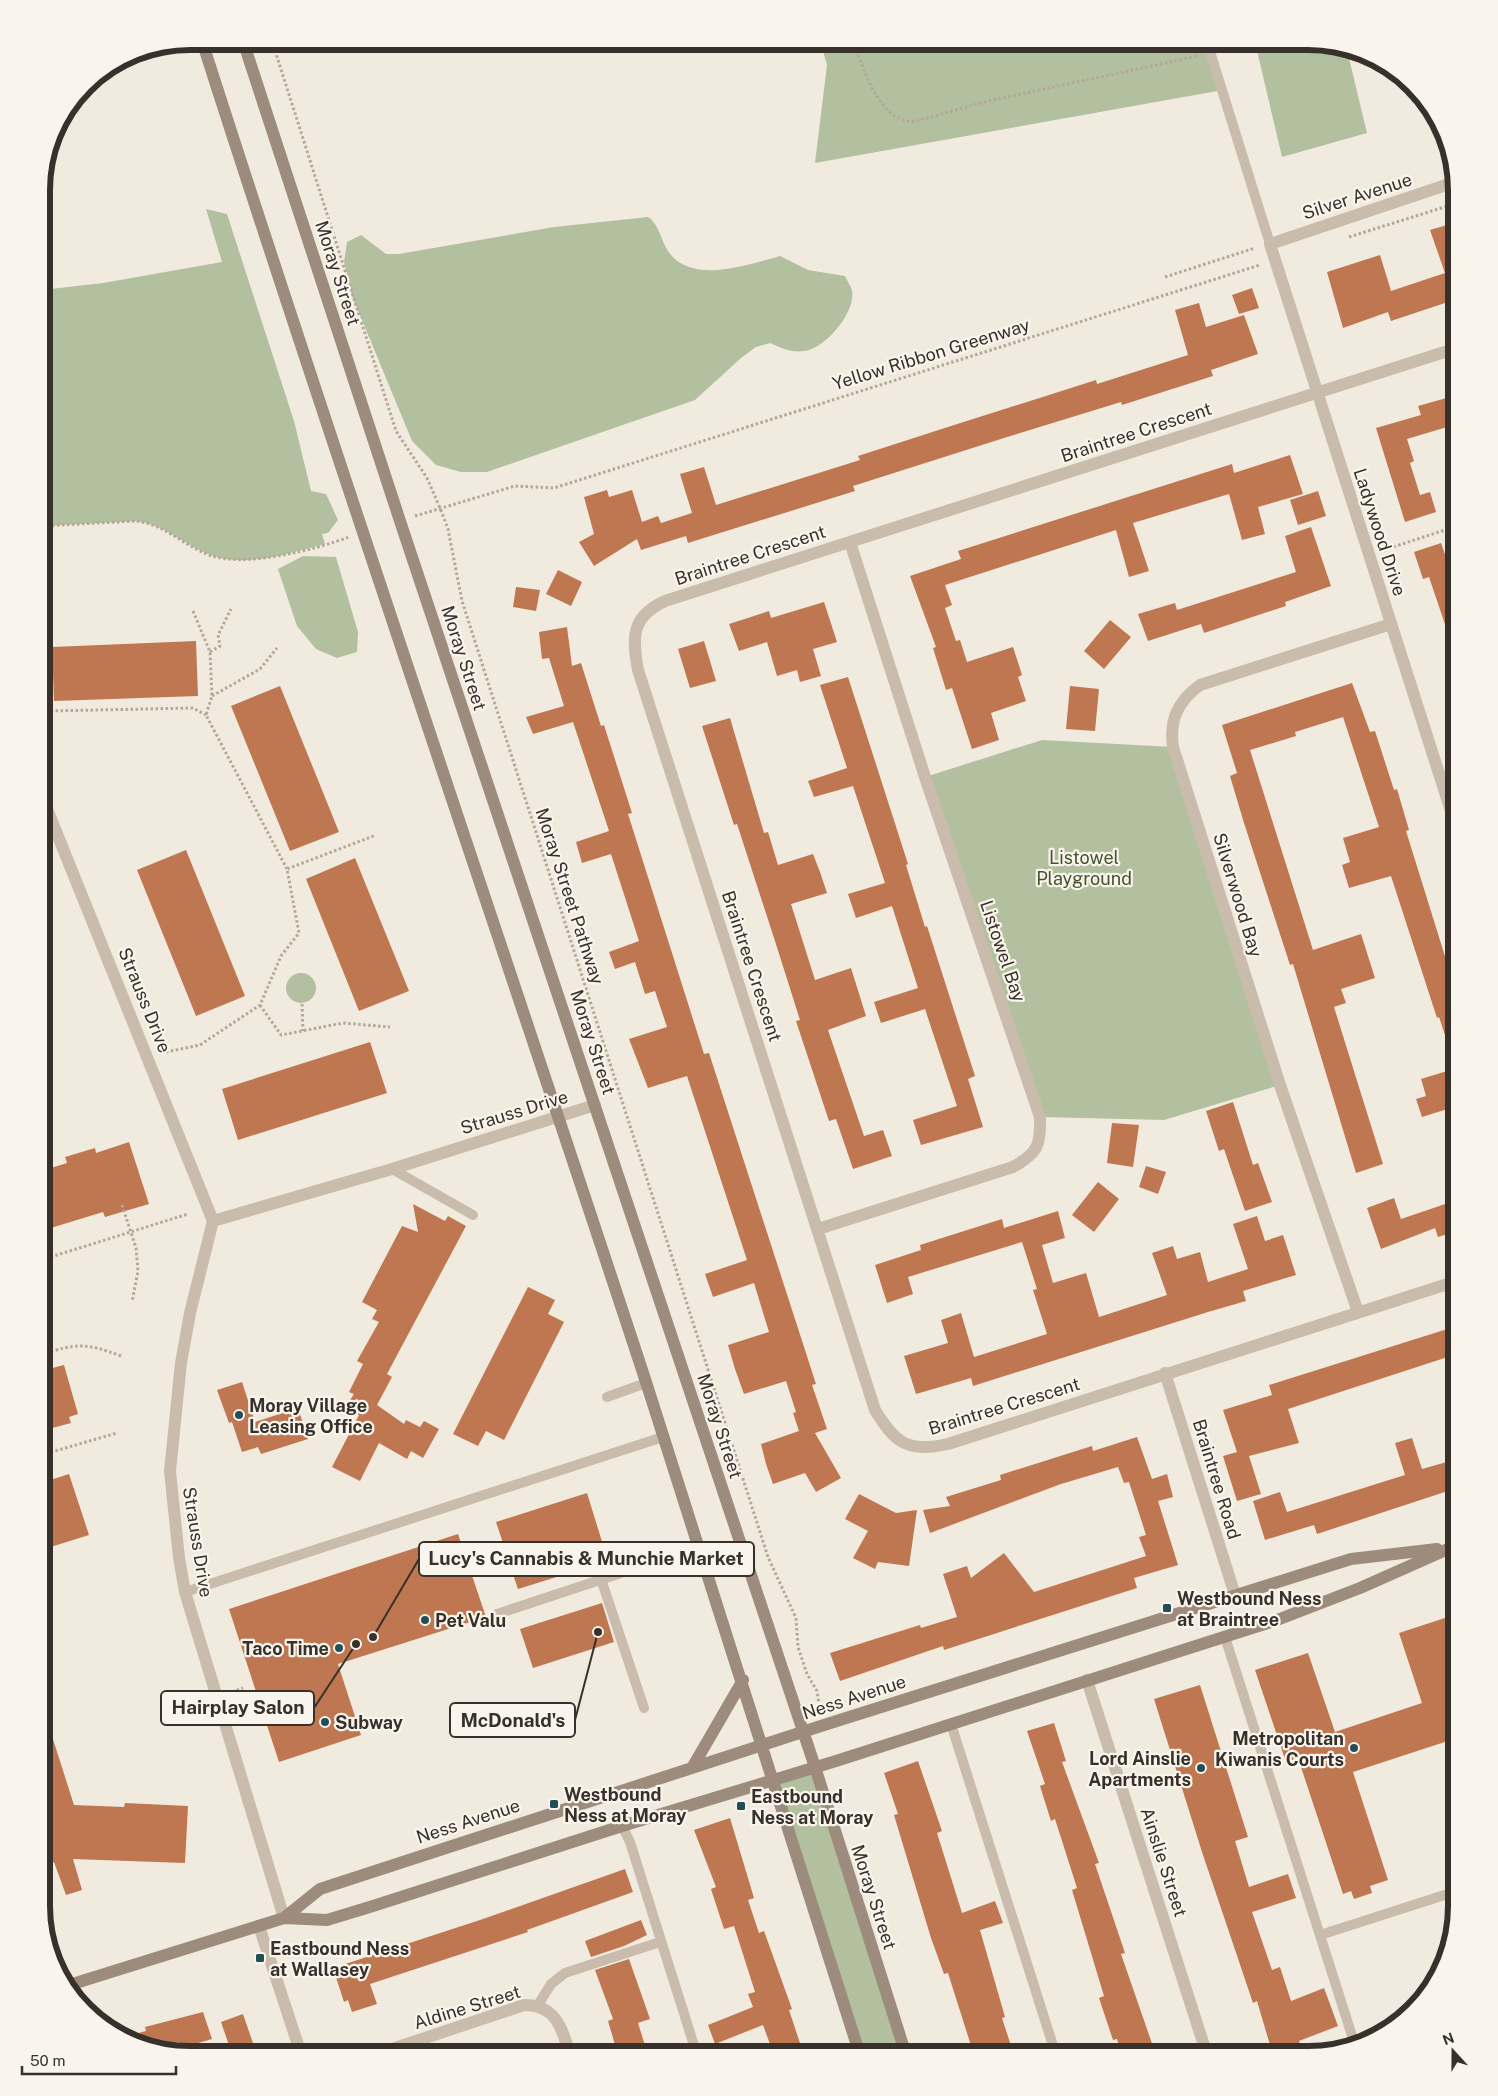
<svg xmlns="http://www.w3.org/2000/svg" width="1498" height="2096" font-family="'Public Sans',sans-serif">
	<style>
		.green { fill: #b2c0a0 }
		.building { fill: #be7751 }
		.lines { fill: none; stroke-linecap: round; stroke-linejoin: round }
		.path { stroke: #b5a796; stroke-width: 3; stroke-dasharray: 2.5 2.5; stroke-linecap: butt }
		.lane { stroke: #c9bcac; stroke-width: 10 }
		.street { stroke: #c9bcac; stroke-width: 12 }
		.secondary { stroke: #9d8c7d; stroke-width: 12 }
		.poi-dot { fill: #224e57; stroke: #f9f4ec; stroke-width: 2 }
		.labels { text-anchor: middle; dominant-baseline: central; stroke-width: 4.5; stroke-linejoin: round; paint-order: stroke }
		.street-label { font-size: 18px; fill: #38302a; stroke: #f9f4ec }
		.park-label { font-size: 18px; fill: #435430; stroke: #f9f4ec }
		.poi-label { font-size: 18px; font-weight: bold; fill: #38302a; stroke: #f9f4ec; text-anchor: start }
		.rim { fill: none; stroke: #38302a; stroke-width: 6 }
		.leader { fill: none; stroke: #38302a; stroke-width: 2 }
		.callout-dot { fill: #38302a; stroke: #f9f4ec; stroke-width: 2 }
		.callout { fill: #f9f4ec; stroke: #38302a; stroke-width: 2 }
		.callout-label { font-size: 19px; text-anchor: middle; font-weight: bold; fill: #38302a }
	</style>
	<rect width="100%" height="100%" fill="#f1ebdf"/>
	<!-- green -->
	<path class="green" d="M 820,41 L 1207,42 L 1223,90 L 815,163 L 827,65 Z
		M 1255,42 L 1318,42 L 1347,50 L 1367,133 L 1282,157 Z
		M 206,209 L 227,214 L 294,421 L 311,491 L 326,494 L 338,520 L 328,533 L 322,534 L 325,544 C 288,553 245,569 208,554 C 183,544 164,524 136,521 L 42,526 L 42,290 L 103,283 L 222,262 Z
		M 648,217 C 661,226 661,244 671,255 C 696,284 750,264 780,256 L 808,270 L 845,276 C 847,281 851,286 852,291 C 856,312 825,349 804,351 C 792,353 781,348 770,343 L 756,347 L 741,358 L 695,400 L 487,472 L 461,472 L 436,465 L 412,441 L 352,296 L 344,262 L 347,242 L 361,235 L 386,254 L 399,254 L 554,227 Z
		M 303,556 L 336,557 L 358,632 L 357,652 L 337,658 L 316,649 L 297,626 L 278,569 Z
		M 1042,740 L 1173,747 L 1280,1085 L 1164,1120 L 1040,1117 L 925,777 Z
		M286 988a15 15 0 1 1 30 0a15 15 0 1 1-30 0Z
		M 815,1767 L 906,2055 L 860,2055 L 772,1780 Z"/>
	<!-- building -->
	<path class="building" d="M 1457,222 L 1457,299 L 1391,321 L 1388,312 L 1343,328 L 1327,272 L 1380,255 L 1391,291 L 1445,273 L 1430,230 Z
		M 1252,288 L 1259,308 L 1239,314 L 1232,295 Z
		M 1199,303 L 1206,327 L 1244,315 L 1258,354 L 1211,370 L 1213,376 L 1122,405 L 1121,402 L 1004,438 L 853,486 L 855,491 L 688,543 L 686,536 L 641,550 L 637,539 L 594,566 L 579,542 L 594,534 L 584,497 L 607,490 L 609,497 L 632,490 L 642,522 L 658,516 L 661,523 L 692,513 L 680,474 L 704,467 L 716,505 L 860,460 L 858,456 L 951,426 L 1096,380 L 1097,384 L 1188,355 L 1175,310 Z
		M 1450,397 L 1457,424 L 1407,439 L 1414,461 L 1410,463 L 1420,495 L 1430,492 L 1436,512 L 1405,522 L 1376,428 L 1421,415 L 1418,406 Z
		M 1290,455 L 1303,494 L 1258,507 L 1265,534 L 1242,540 L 1229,494 L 1133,523 L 1149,571 L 1129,577 L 1116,530 L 945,585 L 952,605 L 945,608 L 956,641 L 960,640 L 967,662 L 1013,647 L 1022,675 L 1018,677 L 1026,701 L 991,713 L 999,740 L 972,749 L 952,688 L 946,690 L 933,648 L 936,647 L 910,576 L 961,559 L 958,551 L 1191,477 L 1232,464 L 1234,473 Z
		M 1318,491 L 1326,516 L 1298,525 L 1290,500 Z
		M 1311,527 L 1331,586 L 1285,602 L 1286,606 L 1204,633 L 1201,624 L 1148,641 L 1138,614 L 1175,603 L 1177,610 L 1296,572 L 1285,536 Z
		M 1441,543 L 1457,589 L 1457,651 L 1454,651 L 1429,577 L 1423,579 L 1414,552 Z
		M 558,570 L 582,582 L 571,606 L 546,594 Z
		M 516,587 L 540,590 L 536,611 L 513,607 Z
		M 824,602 L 837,642 L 813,649 L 821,676 L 800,682 L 797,670 L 777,676 L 767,642 L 739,651 L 729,624 L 769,611 L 771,618 Z
		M 1110,620 L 1131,637 L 1104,669 L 1084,651 Z
		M 567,627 L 572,666 L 581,663 L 601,726 L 604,725 L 632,813 L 628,814 L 704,1054 L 709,1053 L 816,1384 L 812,1385 L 827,1429 L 815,1433 L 841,1478 L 816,1492 L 805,1473 L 773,1484 L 766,1464 L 761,1444 L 799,1431 L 793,1413 L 796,1412 L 786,1381 L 744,1394 L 735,1369 L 728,1345 L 769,1332 L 754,1283 L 713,1297 L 705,1274 L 747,1260 L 687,1076 L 648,1088 L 629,1039 L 667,1027 L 655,991 L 645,994 L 635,962 L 615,969 L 609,952 L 639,941 L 611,854 L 582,863 L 576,842 L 609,831 L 573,722 L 533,734 L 526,717 L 564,706 L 549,658 L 542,659 L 539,632 Z
		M 196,641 L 198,696 L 54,701 L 52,647 Z
		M 704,641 L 716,681 L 690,688 L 678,649 Z
		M 848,677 L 908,864 L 906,865 L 925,927 L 927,926 L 975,1076 L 968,1079 L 983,1127 L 921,1145 L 913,1120 L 957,1106 L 925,1009 L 881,1023 L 874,1002 L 918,988 L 892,906 L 856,918 L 848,894 L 885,883 L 853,786 L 814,797 L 808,781 L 847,768 L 820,685 Z
		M 1352,683 L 1370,732 L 1375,731 L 1394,790 L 1397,789 L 1409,830 L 1406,831 L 1457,995 L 1457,1061 L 1454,1062 L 1439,1017 L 1437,1018 L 1391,876 L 1349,888 L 1342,865 L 1350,862 L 1343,838 L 1379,827 L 1343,717 L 1295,732 L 1296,736 L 1250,750 L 1313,950 L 1361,934 L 1375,978 L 1341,989 L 1346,1003 L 1334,1007 L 1383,1164 L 1356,1173 L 1293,964 L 1290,965 L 1244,823 L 1230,776 L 1237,773 L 1222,725 Z
		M 280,686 L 339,832 L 290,851 L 231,706 Z
		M 1070,686 L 1099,689 L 1095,731 L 1066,729 Z
		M 730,718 L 764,833 L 768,832 L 778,865 L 813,854 L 820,872 L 827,893 L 791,904 L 815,980 L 851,968 L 866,1016 L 828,1030 L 864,1136 L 883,1130 L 892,1156 L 853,1169 L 836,1119 L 829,1121 L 796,1021 L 800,1020 L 775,941 L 737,824 L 734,825 L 702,726 Z
		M 186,850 L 245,996 L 196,1016 L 137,870 Z
		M 355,858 L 409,991 L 359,1011 L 306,879 Z
		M 370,1042 L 387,1093 L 238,1140 L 222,1089 Z
		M 1457,1068 L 1457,1106 L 1422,1117 L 1416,1099 L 1426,1096 L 1421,1079 Z
		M 1233,1102 L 1253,1165 L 1258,1163 L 1272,1202 L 1245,1211 L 1224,1149 L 1219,1151 L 1206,1111 Z
		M 1112,1123 L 1139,1125 L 1133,1167 L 1107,1163 Z
		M 129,1142 L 149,1204 L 105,1217 L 103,1212 L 41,1231 L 41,1171 L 67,1163 L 65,1157 L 95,1148 L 96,1153 Z
		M 1146,1166 L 1166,1172 L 1158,1194 L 1139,1187 Z
		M 1098,1182 L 1119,1199 L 1094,1232 L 1072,1215 Z
		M 1394,1198 L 1401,1219 L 1457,1200 L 1457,1231 L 1438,1237 L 1435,1228 L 1381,1249 L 1367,1208 Z
		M 413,1204 L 445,1221 L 448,1216 L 466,1226 L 387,1374 L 392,1377 L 377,1405 L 404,1424 L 406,1420 L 420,1427 L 424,1421 L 439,1429 L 423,1458 L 411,1451 L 407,1459 L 379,1443 L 360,1481 L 332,1467 L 359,1415 L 345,1408 L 354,1394 L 349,1392 L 363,1364 L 357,1361 L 379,1322 L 372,1319 L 377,1310 L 362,1302 L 402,1226 L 418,1232 Z
		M 1058,1211 L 1065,1238 L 1042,1245 L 1053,1283 L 1086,1273 L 1099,1317 L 1167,1295 L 1152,1253 L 1173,1246 L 1177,1259 L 1200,1252 L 1208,1282 L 1248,1269 L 1233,1224 L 1257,1216 L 1265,1241 L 1283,1235 L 1296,1275 L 1243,1291 L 1246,1301 L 1208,1312 L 973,1386 L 971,1378 L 916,1394 L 904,1356 L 948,1343 L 941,1320 L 961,1313 L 974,1357 L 1047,1334 L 1033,1290 L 1037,1289 L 1022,1242 L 908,1277 L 913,1294 L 887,1303 L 875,1265 L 921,1250 L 920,1245 L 1002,1219 L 1004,1228 Z
		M 528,1287 L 555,1300 L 548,1314 L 564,1322 L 504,1440 L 486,1431 L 478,1446 L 453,1434 Z
		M 1457,1326 L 1457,1354 L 1288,1409 L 1299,1443 L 1249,1456 L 1261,1494 L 1237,1501 L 1223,1456 L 1237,1452 L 1223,1410 L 1272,1395 L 1269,1385 Z
		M 64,1365 L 78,1414 L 69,1417 L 71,1423 L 41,1431 L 41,1371 Z
		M 242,1382 L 255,1422 L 298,1408 L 308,1439 L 261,1454 L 258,1447 L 242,1452 L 232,1422 L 229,1423 L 217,1390 Z
		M 1137,1437 L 1152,1479 L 1167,1474 L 1173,1497 L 1158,1501 L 1178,1565 L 1134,1578 L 1137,1588 L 944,1650 L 943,1646 L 840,1681 L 830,1653 L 920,1625 L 921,1628 L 957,1617 L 943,1574 L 967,1566 L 971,1578 L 1004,1553 L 1034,1592 L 1146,1556 L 1139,1537 L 1146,1535 L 1129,1482 L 1124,1483 L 1118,1467 L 1061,1484 L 930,1533 L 923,1510 L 950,1506 L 946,1497 L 1001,1480 L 1000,1475 L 1092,1446 L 1093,1451 Z
		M 1412,1438 L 1422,1469 L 1454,1460 L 1457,1470 L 1457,1488 L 1317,1534 L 1314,1525 L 1265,1540 L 1253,1501 L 1280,1492 L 1287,1512 L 1405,1475 L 1395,1443 Z
		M 69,1474 L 89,1535 L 41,1550 L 41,1483 Z
		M 587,1493 L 608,1561 L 518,1589 L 511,1569 L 502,1572 L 494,1546 L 503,1543 L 496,1522 Z
		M 859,1494 L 896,1513 L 917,1510 L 909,1566 L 878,1562 L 875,1569 L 853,1558 L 868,1531 L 845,1519 Z
		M 458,1534 L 486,1617 L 338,1664 L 361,1735 L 279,1762 L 229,1609 Z
		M 602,1603 L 614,1642 L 533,1668 L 520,1629 Z
		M 1457,1614 L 1457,1738 L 1353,1772 L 1388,1880 L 1370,1886 L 1372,1893 L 1354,1899 L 1351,1891 L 1343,1894 L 1298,1758 L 1286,1762 L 1255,1670 L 1308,1653 L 1335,1732 L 1422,1703 L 1399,1633 Z
		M 1200,1685 L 1248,1837 L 1235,1841 L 1249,1887 L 1288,1874 L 1296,1898 L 1252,1912 L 1272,1970 L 1280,1967 L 1291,2001 L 1324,1988 L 1338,2026 L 1299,2041 L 1303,2055 L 1273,2055 L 1257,2001 L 1253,2003 L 1202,1852 L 1154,1699 Z
		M 45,1714 L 74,1805 L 124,1807 L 125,1803 L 188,1806 L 185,1863 L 73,1859 L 82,1890 L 66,1895 L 54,1862 L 41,1872 L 41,1715 Z
		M 1054,1723 L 1066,1761 L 1062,1762 L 1099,1863 L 1095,1864 L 1125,1953 L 1121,1954 L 1156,2055 L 1122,2055 L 1117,2039 L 1113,2040 L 1099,1998 L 1104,1996 L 1072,1890 L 1077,1888 L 1055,1819 L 1051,1821 L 1040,1786 L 1045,1784 L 1027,1731 Z
		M 918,1761 L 942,1831 L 937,1833 L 962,1913 L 995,1901 L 1003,1923 L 980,1930 L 1005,2017 L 1002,2018 L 1014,2055 L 974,2055 L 948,1973 L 944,1974 L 931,1938 L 894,1815 L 898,1814 L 884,1773 Z
		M 730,1818 L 754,1898 L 748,1900 L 759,1933 L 764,1931 L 792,2009 L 789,2010 L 804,2055 L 774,2055 L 763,2025 L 715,2044 L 708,2025 L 753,2007 L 748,1994 L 755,1992 L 734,1926 L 724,1929 L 711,1889 L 716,1887 L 694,1830 Z
		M 625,1869 L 633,1892 L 527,1930 L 528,1932 L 370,1984 L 377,2004 L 352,2012 L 348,2000 L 344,2002 L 333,1968 L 480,1920 Z
		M 641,1920 L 647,1935 L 624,1946 L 591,1957 L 585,1941 Z
		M 629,1959 L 650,2019 L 638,2023 L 648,2055 L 618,2055 L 608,2021 L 613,2019 L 595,1970 Z
		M 203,2012 L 212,2039 L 181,2048 L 179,2042 L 159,2048 L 123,2037 L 146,2031 L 145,2027 Z
		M 243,2014 L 255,2049 L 240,2054 L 232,2054 L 221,2022 Z"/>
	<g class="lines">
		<!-- path -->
		<path class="path" d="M 272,41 L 396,431 L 427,478 L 440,508 L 448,529 L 462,601 L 768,1557 L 796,1618 L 798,1647 L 807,1674 L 817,1691 L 820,1710
			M 853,41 C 864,69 877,118 912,122 L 988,101 L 1198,56
			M 1349,237 L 1457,203
			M 1165,277 L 1255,248
			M 415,516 L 515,486 L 554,488 L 1260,265
			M 42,526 L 136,521 C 164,524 183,545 209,555 C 245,568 314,550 349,537
			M 1384,550 L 1457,526
			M 193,611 L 210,652 L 212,696 L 206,715 L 287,869
			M 210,652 L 220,646 L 218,635 L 231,609
			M 41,677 L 54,674
			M 41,689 L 49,711 L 193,708 L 206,715
			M 212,696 L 260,669 L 277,648
			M 302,1004 L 303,1031
			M 260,1005 L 281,1035 L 343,1023 L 390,1027
			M 161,1053 L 200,1045 L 260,1005 L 281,956 L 299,933 L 287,869 L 376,835
			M 122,1205 L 136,1248 L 138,1271 L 132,1302
			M 41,1260 L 188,1214
			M 41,1354 C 78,1344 84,1342 121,1356
			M 41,1455 L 117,1433
			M 232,1692 L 243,1688"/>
		<!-- lane -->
		<path class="lane" d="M 1207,42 L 1270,244
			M 392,1169 L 473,1215
			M 607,1397 L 646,1383
			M 601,1579 L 644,1708
			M 185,1592 L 663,1437
			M 497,1614 L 621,1573
			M 1225,1637 L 1354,2042
			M 951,1724 L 1056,2055
			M 622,1826 L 630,1842 L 697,2055
			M 1320,1935 L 1457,1891
			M 538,2005 L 551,1984 L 565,1973 L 660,1942"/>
		<!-- street -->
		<path class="street" d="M 1455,182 L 1270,244 L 1457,830
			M 41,794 L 213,1221 L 190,1313 L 181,1363 L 170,1471 L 179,1558 L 185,1592 L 284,1918
			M 213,1221 L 392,1169 L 595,1105
			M 818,1229 L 1013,1167 C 1038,1153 1041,1145 1040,1117 L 925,777 L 850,542
			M 1457,1281 L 948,1444 C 908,1453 895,1443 875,1410 L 638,670 C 632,637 631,617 665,601 L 1457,348
			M 1358,1312 L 1280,1085 L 1173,747 C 1169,720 1178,701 1200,685 L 1391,624
			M 1165,1373 L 1235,1595
			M 1087,1680 L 1207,2055
			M 259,1926 L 301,2054
			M 377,2054 L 524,2005 C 556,2005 562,2028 570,2055"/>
		<!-- secondary -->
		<path class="secondary" d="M 202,41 C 346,491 500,937 647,1385 C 720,1608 788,1832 860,2055
			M 243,41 L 400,521 L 815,1767 L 906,2055
			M 692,1768 L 743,1680
			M 284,1918 L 320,1889 L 824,1725 L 1351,1559 L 1437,1549
			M 66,1986 L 284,1918 L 327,1920 L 373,1906 L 622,1826 L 836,1761 L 1277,1620 L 1360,1588 L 1457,1545"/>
	</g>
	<!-- markers -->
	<g class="poi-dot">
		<circle cx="239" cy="1415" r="5"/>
		<rect x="1162" y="1603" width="10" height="10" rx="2.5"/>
		<circle cx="425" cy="1620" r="5"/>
		<circle cx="339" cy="1648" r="5"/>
		<circle cx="325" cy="1722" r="5"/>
		<circle cx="1354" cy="1748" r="5"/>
		<circle cx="1201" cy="1768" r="5"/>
		<rect x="549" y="1799" width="10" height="10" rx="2.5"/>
		<rect x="736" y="1801" width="10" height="10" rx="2.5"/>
		<rect x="255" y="1953" width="10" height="10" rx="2.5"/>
	</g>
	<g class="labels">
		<!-- street labels -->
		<g class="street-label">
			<text transform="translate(1357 196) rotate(-18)">Silver Avenue</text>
			<text transform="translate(338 273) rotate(72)">Moray Street</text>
			<text transform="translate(931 354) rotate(-17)">Yellow Ribbon Greenway</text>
			<text transform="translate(1136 432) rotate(-18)">Braintree Crescent</text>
			<text transform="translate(1380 532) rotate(72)">Ladywood Drive</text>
			<text transform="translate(750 555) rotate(-18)">Braintree Crescent</text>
			<text transform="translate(464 658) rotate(72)">Moray Street</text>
			<text transform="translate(1238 895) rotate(73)">Silverwood Bay</text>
			<text transform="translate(570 896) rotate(72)">Moray Street Pathway</text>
			<text transform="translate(1003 951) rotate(71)">Listowel Bay</text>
			<text transform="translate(752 966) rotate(72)">Braintree Crescent</text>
			<text transform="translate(145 1000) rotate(68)">Strauss Drive</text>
			<text transform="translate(593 1042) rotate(72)">Moray Street</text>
			<text transform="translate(514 1112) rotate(-17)">Strauss Drive</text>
			<text transform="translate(1004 1406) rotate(-17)">Braintree Crescent</text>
			<text transform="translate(720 1426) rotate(72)">Moray Street</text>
			<text transform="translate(1217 1479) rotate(73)">Braintree Road</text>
			<text transform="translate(198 1542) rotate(81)">Strauss Drive</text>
			<text transform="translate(854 1697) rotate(-18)">Ness Avenue</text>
			<text transform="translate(468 1821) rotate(-18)">Ness Avenue</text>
			<text transform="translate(1164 1862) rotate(72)">Ainslie Street</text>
			<text transform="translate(874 1897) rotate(72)">Moray Street</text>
			<text transform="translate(467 2007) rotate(-17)">Aldine Street</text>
		</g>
		<!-- park labels -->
		<g class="park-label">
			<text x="1084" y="857">Listowel<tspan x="1084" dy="21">Playground</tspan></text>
		</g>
		<!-- poi labels -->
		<g class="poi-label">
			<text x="249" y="1405">Moray Village<tspan x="249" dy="21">Leasing Office</tspan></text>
			<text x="1177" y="1598">Westbound Ness<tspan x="1177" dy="21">at Braintree</tspan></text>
			<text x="435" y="1620">Pet Valu</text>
			<text x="329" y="1648" text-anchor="end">Taco Time</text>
			<text x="335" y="1722">Subway</text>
			<text x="1344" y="1738" text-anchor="end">Metropolitan<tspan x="1344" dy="21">Kiwanis Courts</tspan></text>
			<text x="1191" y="1758" text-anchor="end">Lord Ainslie<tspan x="1191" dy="21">Apartments</tspan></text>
			<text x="564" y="1794">Westbound<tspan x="564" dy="21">Ness at Moray</tspan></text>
			<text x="751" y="1796">Eastbound<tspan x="751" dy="21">Ness at Moray</tspan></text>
			<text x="270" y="1948">Eastbound Ness<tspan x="270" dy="21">at Wallasey</tspan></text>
		</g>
	</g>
	<!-- crop -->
	<path d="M0 0H1498V2096H0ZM190 50H1308A140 140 0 0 1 1448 190V1906A140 140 0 0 1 1308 2046H190A140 140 0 0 1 50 1906V190A140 140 0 0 1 190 50Z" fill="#f9f4ec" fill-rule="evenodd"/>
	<path class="rim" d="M190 50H1308A140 140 0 0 1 1448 190V1906A140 140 0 0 1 1308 2046H190A140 140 0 0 1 50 1906V190A140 140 0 0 1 190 50Z"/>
	<!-- callouts -->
	<path class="leader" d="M373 1637L419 1559M356 1644L314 1708M598 1632L575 1720"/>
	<g class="callout-dot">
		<circle cx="373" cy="1637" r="5"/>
		<circle cx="356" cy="1644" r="5"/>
		<circle cx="598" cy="1632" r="5"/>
	</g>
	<g class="callout">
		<rect x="419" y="1542" width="335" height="34" rx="5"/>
		<rect x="161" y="1691" width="153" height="34" rx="5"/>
		<rect x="450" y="1703" width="125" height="34" rx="5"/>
	</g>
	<g class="callout-label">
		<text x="586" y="1565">Lucy's Cannabis &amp; Munchie Market</text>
		<text x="238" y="1714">Hairplay Salon</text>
		<text x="513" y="1727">McDonald's</text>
	</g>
	<!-- north arrow -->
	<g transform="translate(1453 2051) rotate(339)" stroke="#f9f4ec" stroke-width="4" paint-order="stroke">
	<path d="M0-4L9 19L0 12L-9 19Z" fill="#38302a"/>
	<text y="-8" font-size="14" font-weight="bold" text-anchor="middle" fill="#38302a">N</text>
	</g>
	<!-- scale -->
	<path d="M22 2066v8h154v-8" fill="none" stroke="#38302a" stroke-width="2.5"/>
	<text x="30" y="2066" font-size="15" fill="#38302a" stroke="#f9f4ec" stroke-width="4" paint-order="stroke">50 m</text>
</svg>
